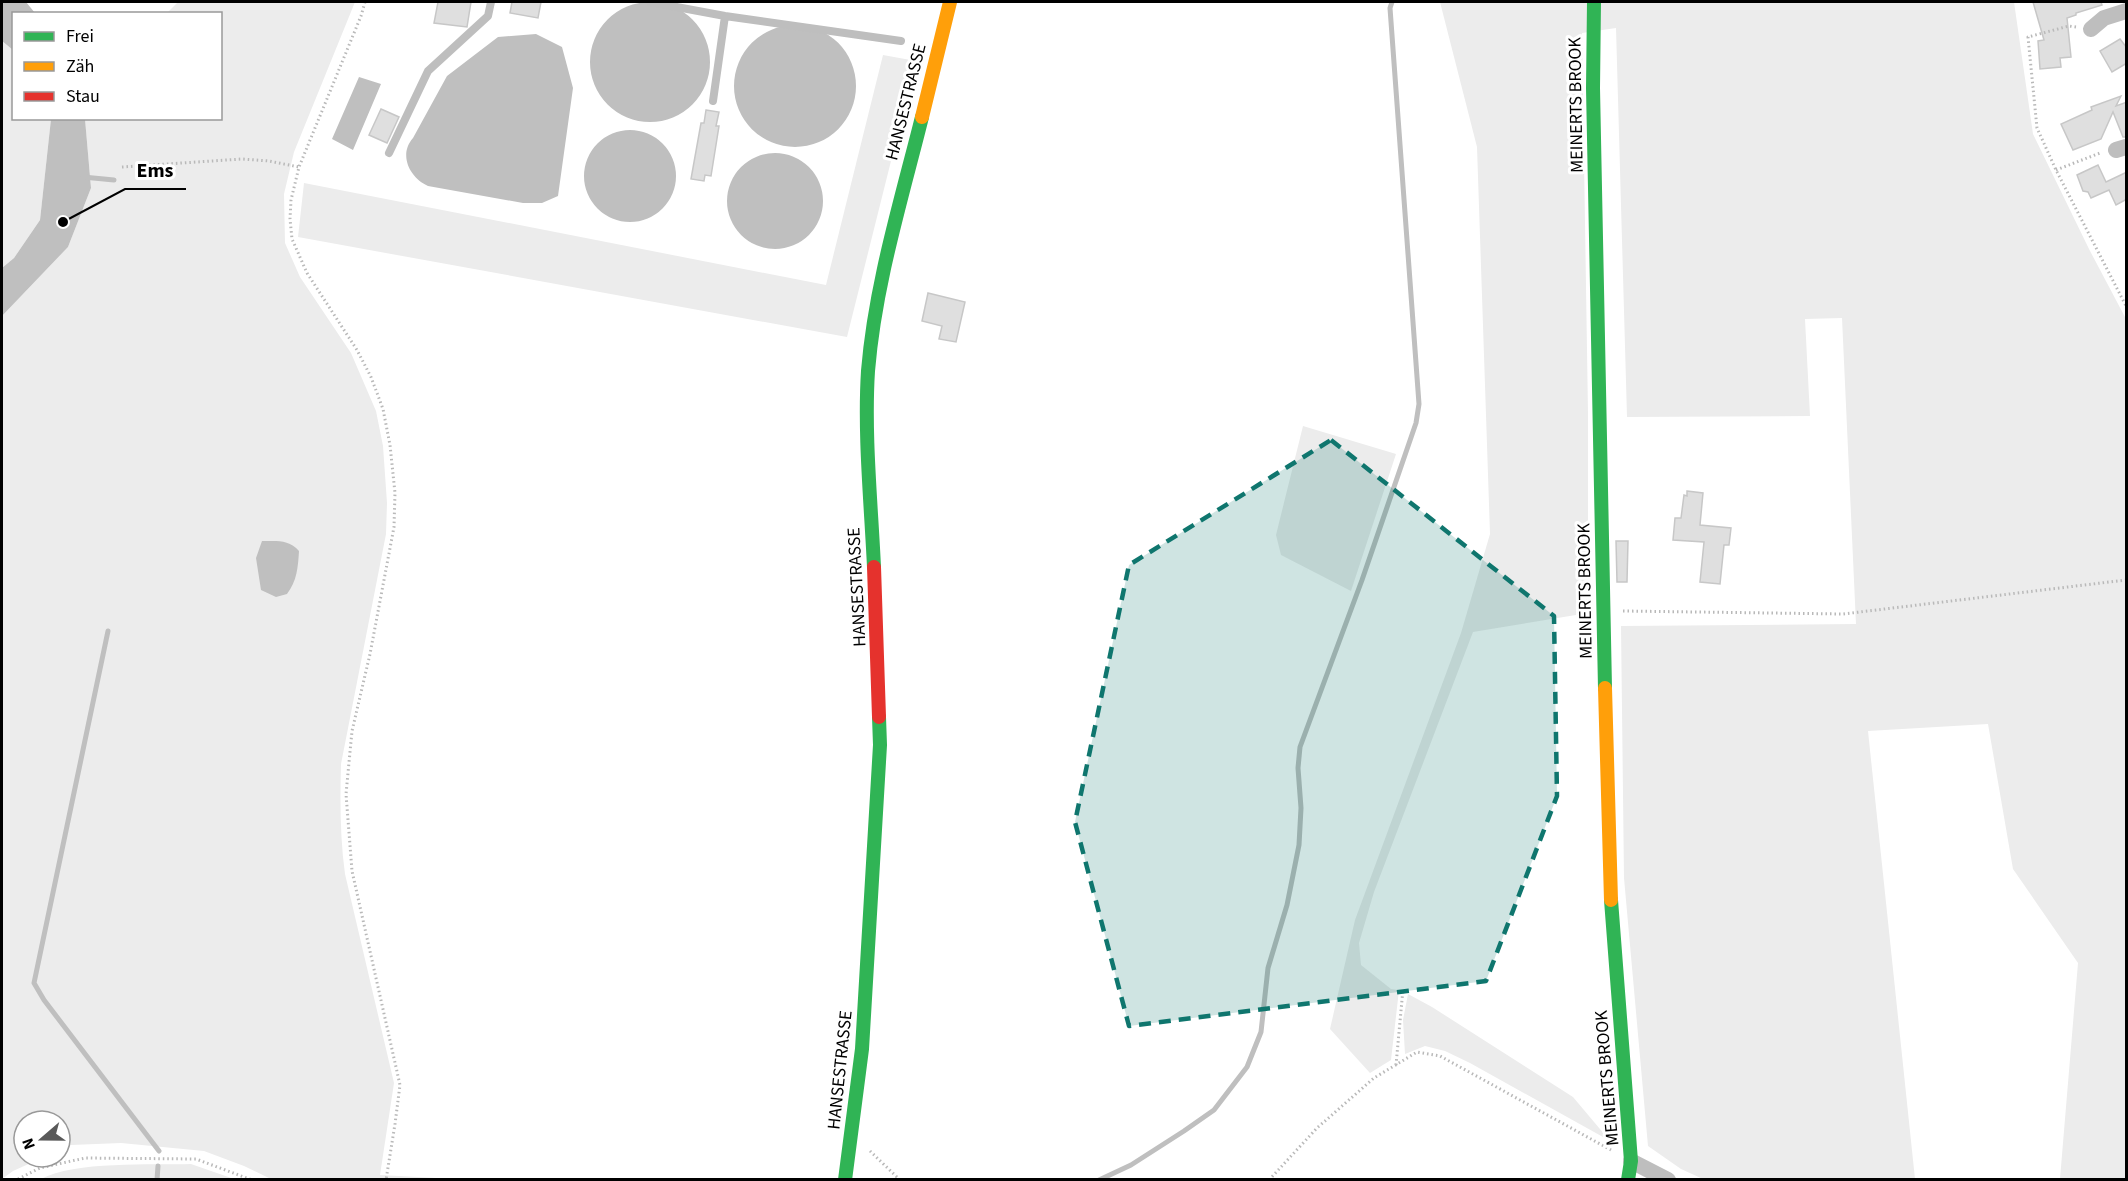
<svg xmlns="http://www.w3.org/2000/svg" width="2128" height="1181" font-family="'Source Sans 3',sans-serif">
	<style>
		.green { fill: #ececec }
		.water { fill: #bfbfbf }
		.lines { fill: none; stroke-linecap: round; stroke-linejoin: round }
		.stream { stroke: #bfbfbf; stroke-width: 5 }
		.building { fill: #dfdfdf; stroke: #c7c7c7; stroke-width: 1.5 }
		.path { stroke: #b9b9b9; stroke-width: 3; stroke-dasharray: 1.5 3; stroke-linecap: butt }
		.lane { stroke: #bebebe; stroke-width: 8 }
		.street { stroke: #bebebe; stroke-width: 16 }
		.fast { stroke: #30b455; stroke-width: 14 }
		.slow { stroke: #ff9f0a; stroke-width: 14 }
		.jam { stroke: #e5322d; stroke-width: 14 }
		.marked { fill: #0f766e; fill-opacity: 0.2; stroke: #0f766e; stroke-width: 4.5; stroke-dasharray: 12 8; stroke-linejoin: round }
		.labels { text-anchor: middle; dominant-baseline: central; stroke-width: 6; stroke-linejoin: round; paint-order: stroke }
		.street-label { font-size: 18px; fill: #000; stroke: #fff }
		.leader { fill: none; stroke: #000; stroke-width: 2 }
		.callout-dot { fill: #000; stroke: #fff; stroke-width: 2 }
		.callout-label { font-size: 20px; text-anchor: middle; font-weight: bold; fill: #000; stroke: #fff; stroke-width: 6; stroke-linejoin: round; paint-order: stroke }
	</style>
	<rect width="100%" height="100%" fill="#fff"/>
	<!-- green -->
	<path class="green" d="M 178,2 L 355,2 L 294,152 L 284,194 L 285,243 L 300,277 L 351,353 L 376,411 L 383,446 L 387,503 L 386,534 L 341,764 C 340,801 340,838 345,874 L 394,1083 L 380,1175 L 455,1179 L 271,1179 L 244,1166 L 204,1151 L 121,1143 L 71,1145 L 60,1150 L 60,1121 L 24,1121 L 24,1157 L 44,1157 L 13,1171 L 2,1179 L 2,316 L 68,247 L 91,188 L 85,119 L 220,118 L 220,14 L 167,13 Z
		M 1440,2 L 2014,2 L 2033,134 L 2089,249 L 2126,319 L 2126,1179 L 2060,1179 L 2078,963 L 2013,869 L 1988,724 L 1868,731 L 1915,1179 L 1703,1179 L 1681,1169 L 1648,1146 L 1624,878 L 1621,626 L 1856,624 L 1842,318 L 1805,319 L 1810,416 L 1627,417 L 1616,28 L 1582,33 L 1588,413 L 1588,613 L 1473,632 L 1374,892 L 1359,943 L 1361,965 L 1391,989 L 1399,990 L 1391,1060 L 1370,1073 L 1330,1029 L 1355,920 L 1461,633 L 1490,534 L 1477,147 Z
		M 2,41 L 13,50 L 14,118 L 51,119 L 40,220 L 14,258 L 2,268 Z
		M 883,55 L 916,61 L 847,337 L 298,237 L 304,183 L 826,285 Z
		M 1303,426 L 1396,454 L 1351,591 L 1281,555 L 1276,535 Z
		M 1408,994 L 1432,1007 L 1573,1097 L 1605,1135 L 1603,1137 L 1470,1063 L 1445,1051 L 1425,1046 L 1405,1054 L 1403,1020 Z
		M 191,1164 L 234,1179 L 41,1179 C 74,1161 152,1165 191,1164 Z"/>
	<!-- water -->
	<path class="water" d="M 2,2 L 26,2 L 35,13 L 14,14 L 13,50 L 2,41 Z
		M590 62a60 60 0 1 1 120 0a60 60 0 1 1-120 0Z
		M734 86a61 61 0 1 1 122 0a61 61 0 1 1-122 0Z
		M 536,34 L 562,47 L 573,88 L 558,196 L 542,203 L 523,203 L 428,186 C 410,178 398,155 413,138 L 447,76 L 498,37 Z
		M 359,77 L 381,84 L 353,150 L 332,139 Z
		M 51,119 L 85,119 L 91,188 L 68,247 L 2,316 L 2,268 L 14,258 L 40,220 Z
		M584 176a46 46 0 1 1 92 0a46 46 0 1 1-92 0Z
		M727 201a48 48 0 1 1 96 0a48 48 0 1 1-96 0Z
		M 262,541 C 276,541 289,539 299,551 C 298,567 297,581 287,594 L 276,597 L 261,590 L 256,558 Z"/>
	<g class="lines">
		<!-- stream -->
		<path class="stream" d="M 83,177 L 114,180
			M 108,631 L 34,983 L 44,1000 L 159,1151
			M 157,1180 L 158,1166
			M 1099,1180 L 1131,1165 L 1184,1131 L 1214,1110 L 1247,1067 L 1261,1032 L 1268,968 L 1287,905 L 1299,845 L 1301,808 L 1298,768 L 1300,747 L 1362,580 L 1416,423 L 1419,404 L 1390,8 L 1392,2"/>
	</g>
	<!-- building -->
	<path class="building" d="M 438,2 L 471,2 L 467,27 L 434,23 Z
		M 512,2 L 541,2 L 538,18 L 510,13 Z
		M 2033,2 L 2101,2 L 2102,5 L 2076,13 L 2076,15 L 2067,18 L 2071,57 L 2060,58 L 2061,67 L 2040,69 L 2038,41 L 2044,40 Z
		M 2120,39 L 2127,48 L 2127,63 L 2112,72 L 2100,51 Z
		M 2121,96 L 2116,106 L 2127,102 L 2127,137 L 2123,137 L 2113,112 L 2101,139 L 2073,150 L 2061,124 L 2092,110 L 2091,107 Z
		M 381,109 L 399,117 L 387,143 L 369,135 Z
		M 706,110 L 719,112 L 716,126 L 719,126 L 711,176 L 705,175 L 704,181 L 691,179 L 701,123 L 704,123 Z
		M 2098,165 L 2106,182 L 2127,172 L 2127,199 L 2116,205 L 2109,190 L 2091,198 L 2088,192 L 2083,191 L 2077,175 Z
		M 928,293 L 965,302 L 956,342 L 939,339 L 942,326 L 922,321 Z
		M 1687,491 L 1703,493 L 1700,525 L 1731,528 L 1729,545 L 1724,545 L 1720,584 L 1700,582 L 1704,542 L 1673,540 L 1675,518 L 1681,518 L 1684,495 L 1687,496 Z
		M 1616,541 L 1628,541 L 1627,582 L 1617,582 Z"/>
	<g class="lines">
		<!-- path -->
		<path class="path" d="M 365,2 L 361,16 L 299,167 L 291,200 L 290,219 L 292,239 L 307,273 L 357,350 L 371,377 L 383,409 L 390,445 L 395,493 L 394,527 L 370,654 L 352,731 L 346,794 L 352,871 L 400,1085 L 395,1124 L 386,1180
			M 2076,27 L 2069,26 L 2028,37 L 2037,128 L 2056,170 L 2126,306
			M 122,167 L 242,159 L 269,161 L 299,167
			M 2056,170 L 2100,153
			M 1623,611 L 1843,614 L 2126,580
			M 1396,1065 L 1403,989
			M 870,1151 L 900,1180
			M 18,1179 L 40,1168 L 85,1158 L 196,1159 L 252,1180
			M 1269,1180 L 1317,1128 L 1374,1078 L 1417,1052 L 1440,1056 L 1611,1150"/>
		<!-- lane -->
		<path class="lane" d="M 650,2 L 725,16 L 901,41
			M 713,101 L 725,16
			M 389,153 L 428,71 L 488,16 L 491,2"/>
		<!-- street -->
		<path class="street" d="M 2091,29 L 2104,18 L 2126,11
			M 2116,150 L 2126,147
			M 1631,1161 L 1668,1180"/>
		<!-- fast -->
		<path class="fast" d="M 1594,2 L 1593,88 L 1605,688
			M 874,567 C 871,503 864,434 868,371 C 875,285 901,201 922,117
			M 1611,900 L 1631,1161 L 1628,1180
			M 845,1180 L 862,1049 L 880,745 L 879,717"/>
		<!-- slow -->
		<path class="slow" d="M 922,117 L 950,2
			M 1605,688 L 1611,900"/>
		<!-- jam -->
		<path class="jam" d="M 874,567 L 879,717"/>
	</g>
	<!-- marked area -->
	<path class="marked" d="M 1331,440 L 1554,616 L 1557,796 L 1486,981 L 1129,1026 L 1075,822 L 1129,565 Z"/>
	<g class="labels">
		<!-- street labels -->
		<g class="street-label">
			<text transform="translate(906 102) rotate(-76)">HANSESTRASSE</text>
			<text transform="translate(1576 105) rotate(-91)">MEINERTS BROOK</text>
			<text transform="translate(857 587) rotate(-93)">HANSESTRASSE</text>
			<text transform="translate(1585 591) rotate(-91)">MEINERTS BROOK</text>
			<text transform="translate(840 1070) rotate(-84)">HANSESTRASSE</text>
			<text transform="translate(1607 1078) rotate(-95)">MEINERTS BROOK</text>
		</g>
	</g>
	<!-- callouts -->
	<path class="leader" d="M63 222L125 189H186"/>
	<circle class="callout-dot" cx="63" cy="222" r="6"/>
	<g class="callout-label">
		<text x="155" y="177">Ems</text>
	</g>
	<!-- border -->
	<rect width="2128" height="1181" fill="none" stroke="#000000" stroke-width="6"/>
	<!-- legend -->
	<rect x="12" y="12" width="210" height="108" fill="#ffffff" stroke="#999999" stroke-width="1.5"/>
	<rect x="24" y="32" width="30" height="9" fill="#30b455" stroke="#999999" stroke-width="1.5"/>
	<text x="66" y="42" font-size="18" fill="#000000">Frei</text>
	<rect x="24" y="62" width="30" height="9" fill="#ff9f0a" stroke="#999999" stroke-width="1.5"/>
	<text x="66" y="72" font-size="18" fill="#000000">Zäh</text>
	<rect x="24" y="92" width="30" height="9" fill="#e5322d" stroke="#999999" stroke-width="1.5"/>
	<text x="66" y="102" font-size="18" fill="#000000">Stau</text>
	<!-- north arrow -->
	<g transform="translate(42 1139) rotate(250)"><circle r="28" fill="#ffffff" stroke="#999999" stroke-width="1.5"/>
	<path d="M0-4.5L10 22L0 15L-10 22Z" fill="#595959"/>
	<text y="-9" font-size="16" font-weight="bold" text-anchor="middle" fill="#000000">N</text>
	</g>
</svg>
